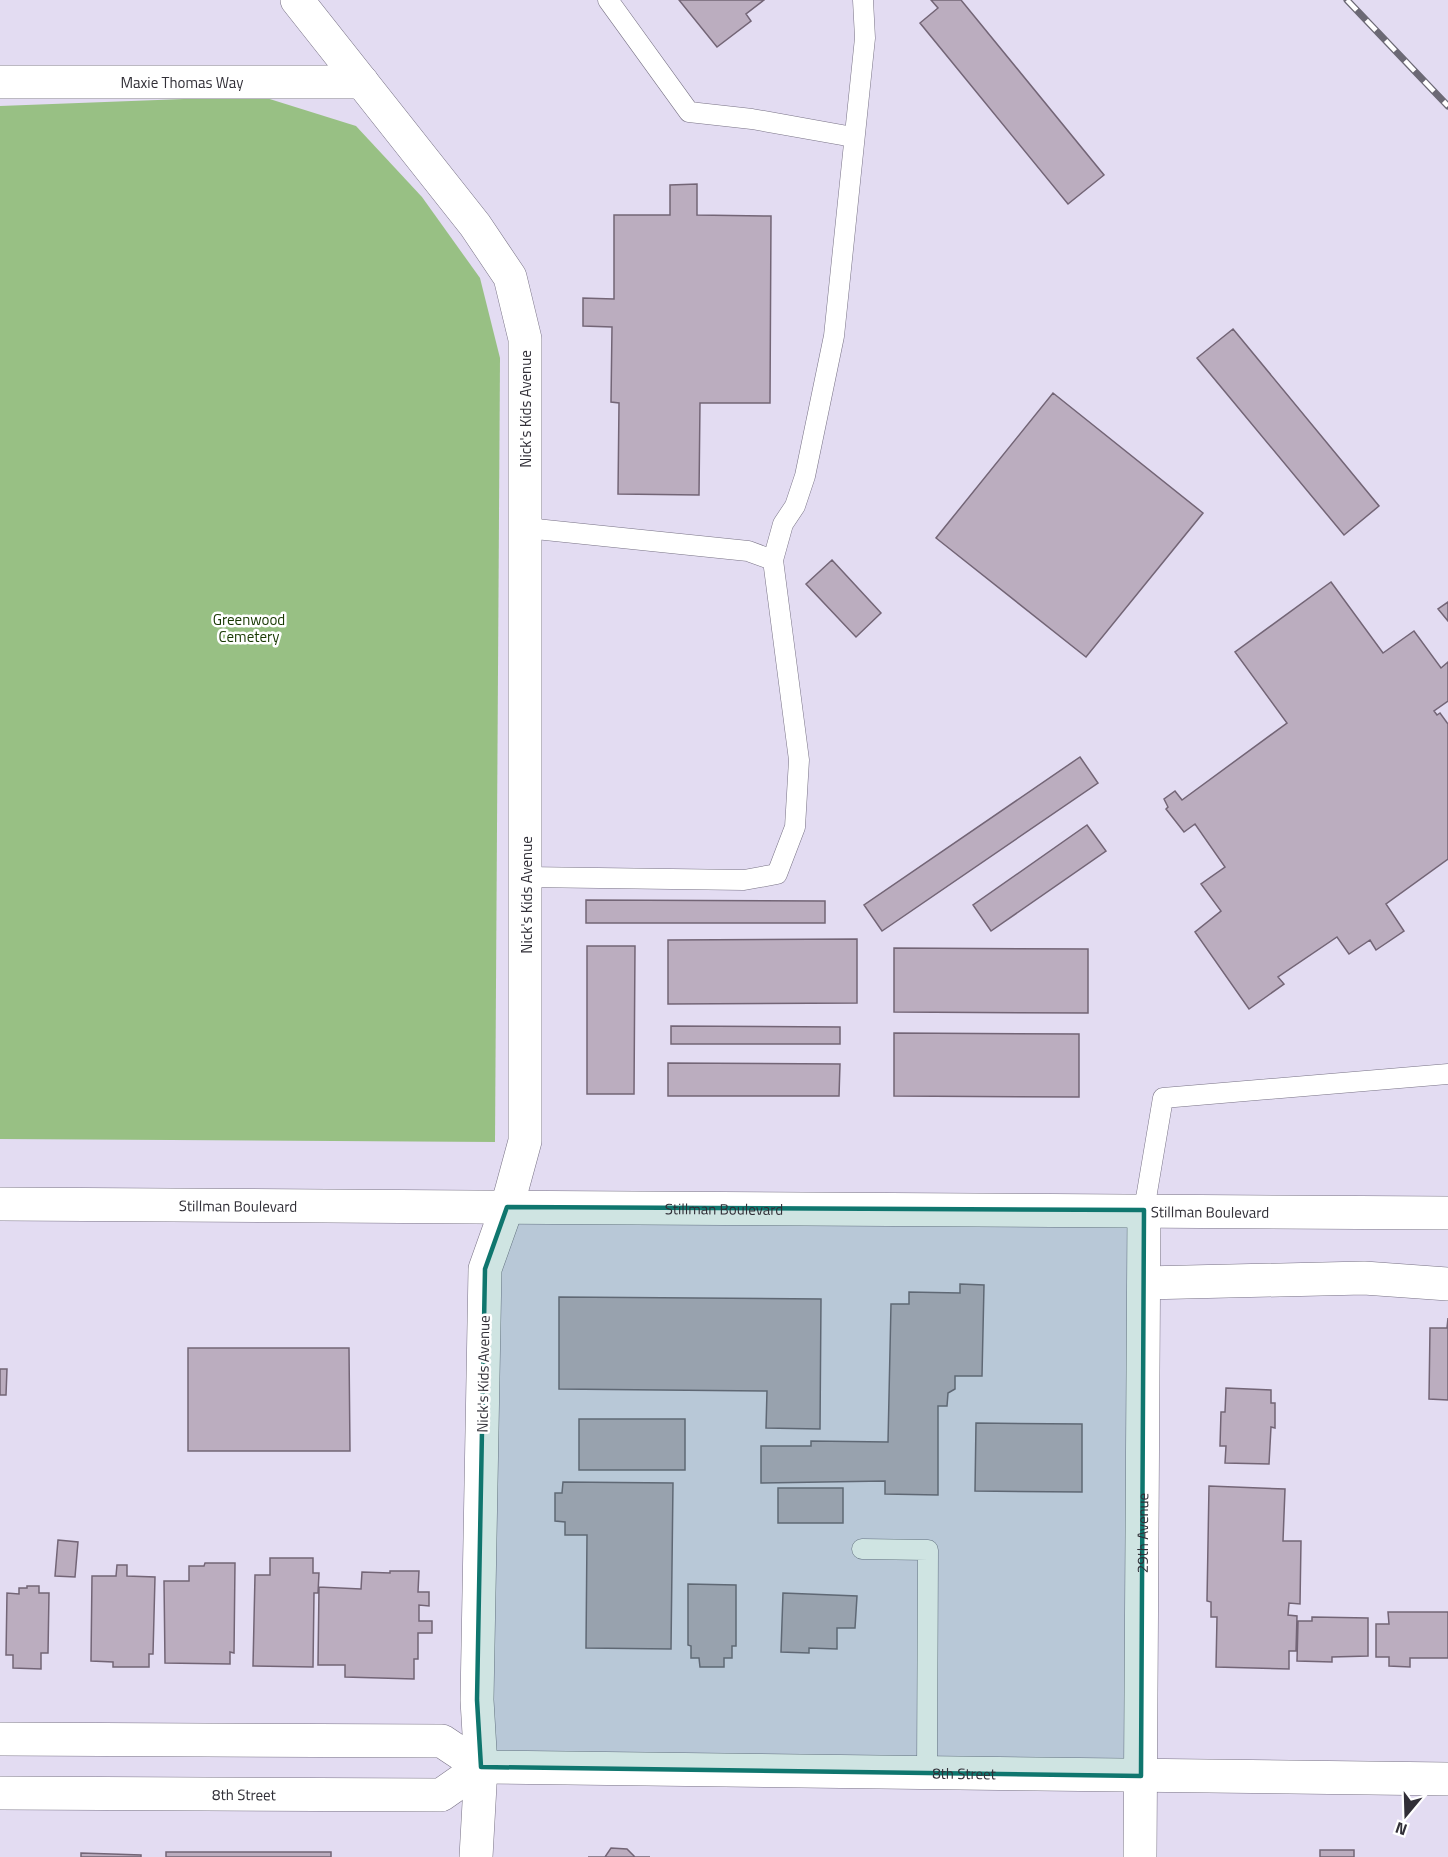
<svg xmlns="http://www.w3.org/2000/svg" width="1448" height="1857" font-family="'Titillium Web',sans-serif">
	<style>
		.green { fill: #98c084 }
		.building { fill: #bbadbf; stroke: #736576; stroke-width: 1.5 }
		.lines { fill: none; stroke-linecap: round; stroke-linejoin: round }
		.lane-casing { stroke: #787285; stroke-width: 21 }
		.street-casing { stroke: #787285; stroke-width: 34 }
		.secondary-casing { stroke: #787285; stroke-width: 34 }
		.lane { stroke: #fff; stroke-width: 20 }
		.street { stroke: #fff; stroke-width: 33 }
		.secondary { stroke: #fff; stroke-width: 33 }
		.rail-casing { stroke: #6c6975; stroke-width: 7 }
		.rail { stroke: #fff; stroke-width: 4.5; stroke-dasharray: 14; stroke-linecap: butt }
		.marked { fill: #0f766e; fill-opacity: 0.2; stroke: #0f766e; stroke-width: 4.5; stroke-linejoin: round }
		.labels { text-anchor: middle; dominant-baseline: central; stroke-width: 5; stroke-linejoin: round; paint-order: stroke }
		.street-label { font-size: 15px; fill: #312f37; stroke: #fff }
		.park-label { font-size: 15px; fill: #173800; stroke: #fff }
	</style>
	<rect width="100%" height="100%" fill="#e3dcf2"/>
	<!-- green -->
	<path class="green" d="M 260,96 L 356,126 L 422,197 L 480,278 L 500,358 L 495,1142 L 0,1139 L 0,106 Z"/>
	<!-- building -->
	<path class="building" d="M 679,0 L 764,0 L 746,14 L 751,21 L 717,47 Z
		M 931,0 L 961,0 L 1104,175 L 1068,204 L 920,23 L 938,8 Z
		M 697,184 L 697,215 L 771,216 L 770,403 L 700,403 L 699,495 L 618,494 L 619,403 L 611,402 L 612,327 L 583,326 L 583,298 L 614,299 L 614,215 L 670,215 L 670,185 Z
		M 1233,329 L 1379,506 L 1344,535 L 1197,358 Z
		M 1053,393 L 1203,513 L 1086,657 L 936,538 Z
		M 832,560 L 881,613 L 856,637 L 806,584 Z
		M 1331,582 L 1383,653 L 1414,631 L 1441,668 L 1448,662 L 1448,701 L 1434,711 L 1437,715 L 1440,713 L 1448,724 L 1448,859 L 1386,904 L 1404,931 L 1376,950 L 1370,940 L 1349,954 L 1337,937 L 1278,977 L 1284,984 L 1249,1009 L 1195,932 L 1221,911 L 1201,884 L 1225,867 L 1195,824 L 1184,832 L 1166,809 L 1168,807 L 1164,799 L 1175,791 L 1182,800 L 1287,723 L 1235,652 Z
		M 1448,602 L 1448,621 L 1438,609 Z
		M 1080,757 L 1098,783 L 882,931 L 864,905 Z
		M 1087,825 L 1106,851 L 991,931 L 973,905 Z
		M 586,900 L 825,901 L 825,923 L 586,923 Z
		M 857,939 L 857,1003 L 668,1004 L 668,940 Z
		M 587,946 L 635,946 L 634,1094 L 587,1094 Z
		M 894,948 L 1088,949 L 1088,1013 L 894,1012 Z
		M 671,1026 L 840,1027 L 840,1044 L 671,1044 Z
		M 894,1033 L 1079,1034 L 1079,1097 L 894,1096 Z
		M 668,1063 L 840,1064 L 839,1096 L 668,1096 Z
		M 960,1284 L 984,1285 L 982,1376 L 955,1376 L 955,1389 L 948,1393 L 947,1406 L 938,1406 L 938,1495 L 885,1494 L 885,1481 L 761,1483 L 761,1446 L 811,1446 L 811,1441 L 888,1442 L 891,1304 L 909,1304 L 909,1292 L 960,1293 Z
		M 559,1297 L 821,1299 L 820,1429 L 766,1428 L 767,1391 L 559,1389 Z
		M 1448,1318 L 1448,1400 L 1429,1399 L 1430,1328 L 1447,1328 Z
		M 188,1348 L 349,1348 L 350,1451 L 188,1451 Z
		M 0,1369 L 7,1369 L 6,1395 L 0,1395 Z
		M 1226,1388 L 1271,1390 L 1271,1403 L 1275,1403 L 1275,1428 L 1271,1427 L 1269,1464 L 1225,1463 L 1226,1446 L 1220,1446 L 1221,1412 L 1225,1412 Z
		M 579,1419 L 685,1419 L 685,1470 L 579,1470 Z
		M 976,1423 L 1082,1424 L 1082,1492 L 975,1491 Z
		M 563,1482 L 673,1483 L 671,1649 L 586,1648 L 587,1535 L 565,1535 L 565,1522 L 555,1521 L 555,1493 L 562,1493 Z
		M 1209,1486 L 1285,1489 L 1283,1541 L 1301,1541 L 1300,1604 L 1289,1603 L 1288,1615 L 1297,1616 L 1296,1651 L 1289,1651 L 1289,1669 L 1216,1667 L 1217,1617 L 1211,1617 L 1211,1602 L 1207,1601 Z
		M 778,1488 L 843,1488 L 843,1523 L 778,1523 Z
		M 58,1540 L 78,1542 L 75,1577 L 55,1576 Z
		M 270,1558 L 313,1558 L 313,1573 L 319,1573 L 318,1593 L 314,1593 L 313,1667 L 253,1666 L 255,1575 L 270,1575 Z
		M 205,1563 L 235,1563 L 234,1653 L 230,1652 L 230,1664 L 165,1663 L 164,1581 L 189,1581 L 189,1566 L 204,1566 Z
		M 117,1565 L 127,1565 L 127,1576 L 155,1577 L 153,1654 L 149,1654 L 149,1667 L 113,1667 L 113,1662 L 91,1661 L 92,1576 L 116,1576 Z
		M 390,1571 L 419,1571 L 418,1592 L 429,1592 L 429,1606 L 419,1605 L 419,1621 L 432,1621 L 432,1633 L 418,1633 L 418,1659 L 414,1659 L 414,1679 L 345,1677 L 345,1665 L 318,1665 L 319,1587 L 361,1589 L 362,1572 L 390,1573 Z
		M 688,1584 L 736,1585 L 736,1646 L 732,1646 L 732,1658 L 724,1658 L 724,1667 L 700,1667 L 699,1658 L 691,1658 L 691,1646 L 688,1645 Z
		M 27,1586 L 39,1586 L 39,1593 L 49,1593 L 48,1653 L 41,1653 L 41,1669 L 13,1668 L 13,1655 L 6,1655 L 7,1593 L 19,1594 L 19,1588 L 27,1588 Z
		M 783,1593 L 857,1596 L 855,1628 L 837,1628 L 837,1649 L 809,1648 L 809,1653 L 781,1652 Z
		M 1388,1612 L 1448,1612 L 1448,1658 L 1410,1658 L 1410,1667 L 1389,1666 L 1389,1657 L 1376,1657 L 1376,1624 L 1389,1624 Z
		M 1312,1617 L 1368,1618 L 1368,1656 L 1332,1657 L 1332,1662 L 1297,1661 L 1298,1621 L 1312,1621 Z
		M 611,1848 L 627,1849 L 635,1857 L 650,1857 L 588,1857 L 605,1857 Z
		M 1320,1850 L 1354,1850 L 1354,1857 L 1320,1857 Z
		M 166,1852 L 331,1852 L 331,1857 L 166,1857 Z
		M 81,1853 L 141,1855 L 141,1857 L 81,1857 Z"/>
	<g class="lines">
		<!-- lane casing -->
		<g class="lane-casing">
			<path id="lane" d="M 608,0 L 689,112 L 752,119 L 853,137
				M 526,528 L 748,551 L 773,560
				M 526,877 L 744,880 L 777,874 L 795,827 L 799,760 L 773,560 L 783,524 L 795,506 L 805,476 L 834,336 L 865,38 L 863,0
				M 1144,1210 L 1163,1098 L 1448,1074
				M 862,1549 L 928,1550 L 927,1773"/>
		</g>
		<!-- street casing -->
		<g class="street-casing">
			<g id="street">
				<path d="M 297,0 L 475,225 L 510,277 L 525,339 L 525,1141 L 507,1207 L 485,1269 L 477,1700 L 481,1767 L 476,1857"/>
				<path id="s1" d="M 0,82 L 362,82"/>
				<path d="M 1144,1283 L 1364,1278 L 1448,1284"/>
				<path id="s2" d="M 0,1739 L 442,1741 L 481,1767 L 1448,1779"/>
				<path id="s3" d="M 0,1793 L 441,1795 L 481,1767"/>
				<path id="s4" d="M 1140,1857 L 1144,1210"/>
			</g>
		</g>
		<!-- secondary casing -->
		<g class="secondary-casing">
			<g id="secondary">
				<path id="s5" d="M 0,1204 L 1448,1213"/>
			</g>
		</g>
		<!-- lane -->
		<use href="#lane" class="lane"/>
		<!-- street -->
		<use href="#street" class="street"/>
		<!-- secondary -->
		<use href="#secondary" class="secondary"/>
		<!-- rail casing -->
		<g class="rail-casing">
			<path id="rail" d="M 1347,0 L 1448,106"/>
		</g>
		<!-- rail -->
		<use href="#rail" class="rail"/>
	</g>
	<!-- marked area -->
	<path class="marked" d="M 507,1207 L 1144,1210 L 1141,1776 L 481,1767 L 477,1700 L 485,1269 Z"/>
	<g class="labels">
		<!-- street labels -->
		<g class="street-label">
			<text stroke="none"><textPath href="#s1" startOffset="182">Maxie Thomas Way</textPath></text>
			<text transform="translate(525 409) rotate(-90)">Nick's Kids Avenue</text>
			<text transform="translate(526 895) rotate(-90)">Nick's Kids Avenue</text>
			<text stroke="none"><textPath href="#s5" startOffset="238">Stillman Boulevard</textPath></text>
			<text stroke="none"><textPath href="#s5" startOffset="724">Stillman Boulevard</textPath></text>
			<text stroke="none"><textPath href="#s5" startOffset="1210">Stillman Boulevard</textPath></text>
			<text transform="translate(483 1374) rotate(-89)">Nick's Kids Avenue</text>
			<text stroke="none"><textPath href="#s4" startOffset="324">29th Avenue</textPath></text>
			<text stroke="none"><textPath href="#s2" startOffset="972">8th Street</textPath></text>
			<text stroke="none"><textPath href="#s3" startOffset="244">8th Street</textPath></text>
		</g>
		<!-- park labels -->
		<g class="park-label">
			<text x="249" y="619">Greenwood<tspan x="249" dy="17">Cemetery</tspan></text>
		</g>
	</g>
	<!-- north arrow -->
	<g transform="translate(1406 1815) rotate(199)" stroke="#ffffff" stroke-width="4.5" paint-order="stroke">
	<path d="M0-4.5L10 22L0 15L-10 22Z" fill="#312f37"/>
	<text y="-9" font-size="16" font-weight="bold" text-anchor="middle" fill="#312f37">N</text>
	</g>
</svg>
